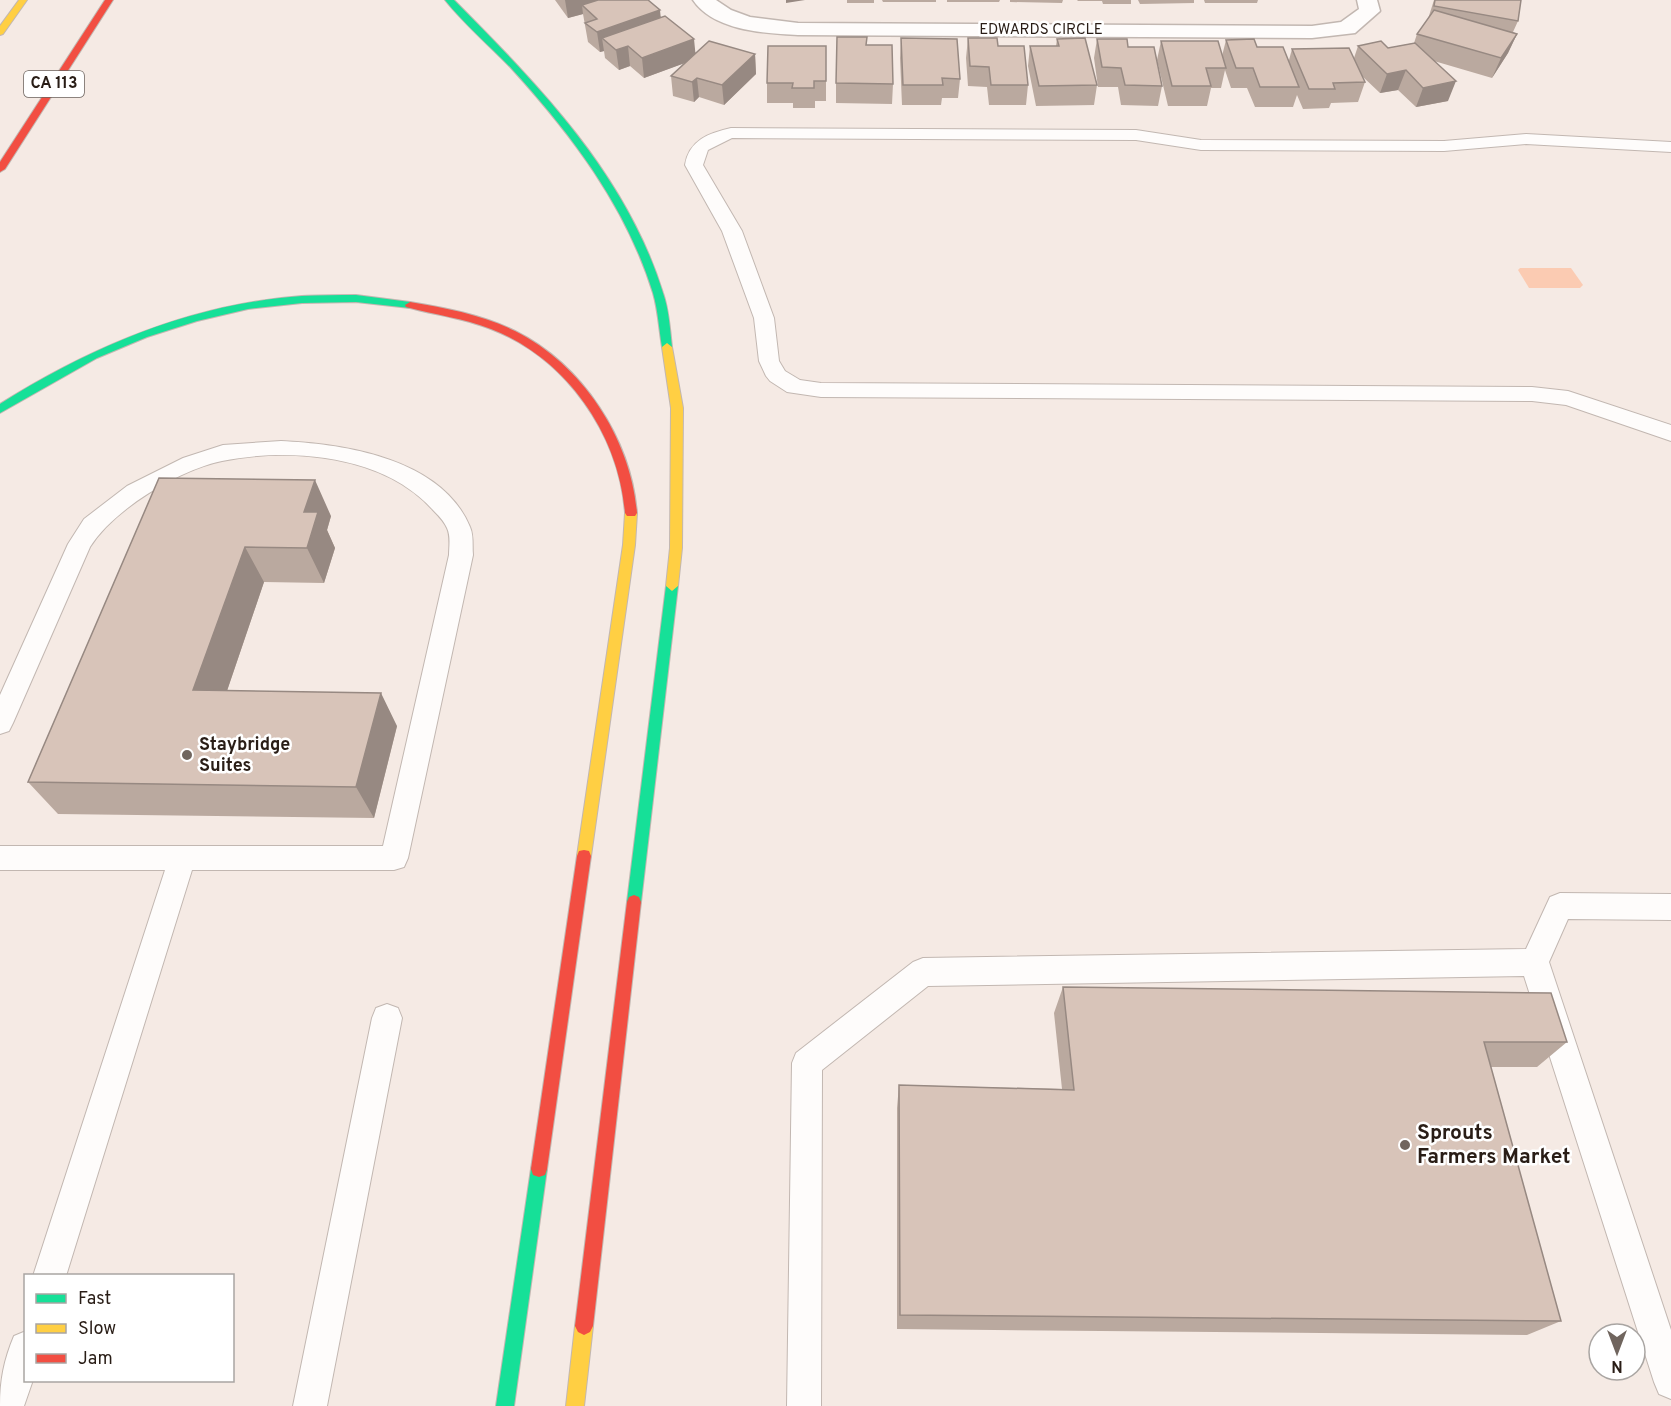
<svg xmlns="http://www.w3.org/2000/svg" width="1671" height="1406" font-family="Overpass,sans-serif">
	<style>
		.water { fill: #fbcbb2 }
		.lines { fill: none; stroke-linecap: round; stroke-linejoin: round }
		.lane-casing { stroke: #c2b7b1; stroke-width: 2 }
		.street-casing { stroke: #c2b7b1; stroke-width: 3 }
		.fast-casing { stroke: #c2b7b1; stroke-width: 2 }
		.slow-casing { stroke: #c2b7b1; stroke-width: 2 }
		.jam-casing { stroke: #c2b7b1; stroke-width: 2 }
		.lane { fill: #fefcfb; fill-rule: evenodd }
		.street { fill: #fefcfb; fill-rule: evenodd }
		.fast { fill: #16e098; fill-rule: evenodd }
		.slow { fill: #ffcf43; fill-rule: evenodd }
		.jam { fill: #f24e42; fill-rule: evenodd }
		.wall { fill: #baa99f }
		.shaded-wall { fill: #978982 }
		.building { fill: #d8c4b9; stroke: #978982; stroke-width: 1.5 }
		.poi-dot { fill: #70655e; stroke: #fff; stroke-width: 2 }
		.labels { text-anchor: middle; dominant-baseline: central; stroke-width: 5; stroke-linejoin: round; paint-order: stroke }
		.far-street-label { font-size: 15px; fill: #291d16; stroke: #fff }
		.shield { fill: #fff; stroke: #69615c; stroke-width: 1.5 }
		.shield-label { font-size: 16px; font-weight: bold; fill: #291d16 }
		.poi-label { font-size: 18px; font-weight: bold; fill: #291d16; stroke: #fff; text-anchor: start }
		.near-poi-label { font-size: 21px; font-weight: bold; fill: #291d16; stroke: #fff; text-anchor: start }
	</style>
	<rect width="100%" height="100%" fill="#f5eae4"/>
	<!-- water -->
	<path class="water" d="M 1520,268 L 1571,268 L 1583,285 L 1580,288 L 1529,288 L 1518,270 Z"/>
	<g class="lines">
		<!-- lane casing -->
		<g class="lane-casing">
			<path id="lane" d="M 731,128 L 1136,130 L 1201,140 L 1444,141 L 1526,134 L 1671,142 L 1671,152 L 1526,144 L 1444,151 L 1201,150 L 1136,140 L 732,138 L 708,150 L 703,165 L 742,231 L 774,318 L 779,361 L 785,371 L 800,380 L 821,383 L 1532,387 L 1568,391 L 1671,425 L 1671,441 L 1566,405 L 1532,401 L 821,397 L 787,392 L 770,381 L 766,376 L 759,361 L 754,318 L 722,231 L 685,165 C 689,140 709,133 731,128 Z
				M 281,441 C 346,444 442,459 470,527 C 474,536 472,546 473,555 L 408,858 L 404,867 L 394,870 L 192,870 L 66,1276 L 33,1276 L 165,870 L 0,870 L 0,846 L 383,846 L 449,555 C 449,547 451,536 447,528 C 444,521 438,515 433,510 C 384,455 291,447 222,461 C 179,470 114,509 90,547 L 13,723 L 9,731 L 0,734 L 0,695 L 68,544 L 84,519 L 127,486 L 183,458 L 223,445 Z
				M 1560,893 L 1671,894 L 1671,920 L 1568,919 L 1549,962 L 1671,1330 L 1671,1399 L 1659,1394 L 1654,1382 L 1524,976 L 928,986 L 822,1070 L 821,1406 L 787,1406 L 792,1063 L 796,1053 L 913,962 L 923,958 L 1526,949 L 1550,897 Z
				M 387,1004 L 398,1008 L 402,1018 L 327,1406 L 293,1406 L 372,1018 L 376,1008 Z
				M 26,1331 L 26,1380 L 33,1380 L 24,1406 L 0,1406 C 0,1380 4,1360 14,1336 Z"/>
		</g>
		<!-- street casing -->
		<g class="street-casing">
			<path id="street" d="M 693,0 L 716,0 L 731,10 L 750,17 L 798,23 L 1312,26 L 1341,22 L 1359,9 L 1357,0 L 1377,0 L 1380,11 L 1355,33 L 1312,38 L 798,35 C 764,33 714,31 693,0 Z"/>
		</g>
		<!-- fast casing -->
		<g class="fast-casing">
			<path id="fast" d="M 445,0 L 454,0 C 539,86 626,174 663,293 C 669,310 670,329 672,347 L 671,350 L 667,351 L 662,347 C 659,329 658,310 653,293 C 626,206 572,135 512,69 C 490,46 465,25 445,0 Z
				M 356,295 L 410,302 L 415,305 L 410,308 L 356,302 L 302,303 L 248,309 L 197,321 L 147,337 L 97,358 L 0,413 L 0,404 C 92,346 192,304 302,296 C 320,295 338,295 356,295 Z
				M 672,581 L 678,586 L 641,902 L 639,907 L 634,909 L 629,907 L 627,902 L 666,586 Z
				M 539,1161 L 545,1163 L 547,1169 L 514,1406 L 496,1406 L 531,1169 L 533,1163 Z"/>
		</g>
		<!-- slow casing -->
		<g class="slow-casing">
			<path id="slow" d="M 19,0 L 27,0 L 3,34 L 0,35 L 0,26 Z
				M 667,343 L 672,347 L 683,408 L 682,548 L 678,586 L 672,591 L 666,586 L 670,548 L 671,408 L 662,347 Z
				M 631,509 L 637,513 L 635,545 L 591,856 L 589,861 L 584,862 L 579,861 L 577,856 L 623,545 L 625,513 Z
				M 584,1317 L 590,1320 L 593,1326 L 584,1406 L 566,1406 L 575,1326 L 578,1320 Z"/>
		</g>
		<!-- jam casing -->
		<g class="jam-casing">
			<path id="jam" d="M 105,0 L 113,0 L 5,169 L 0,172 L 0,162 Z
				M 410,302 C 446,308 483,315 515,331 C 583,365 631,439 637,513 L 635,516 L 627,516 L 625,513 C 619,434 566,358 491,329 C 463,318 435,315 406,307 L 405,305 Z
				M 584,850 L 589,851 L 591,856 L 547,1169 L 545,1175 L 539,1177 L 533,1175 L 531,1169 L 577,856 L 579,851 Z
				M 634,895 L 639,897 L 641,902 L 593,1326 L 590,1332 L 584,1335 L 578,1332 L 575,1326 L 627,902 L 629,897 Z"/>
		</g>
		<!-- lane -->
		<use href="#lane" class="lane"/>
		<!-- street -->
		<use href="#street" class="street"/>
		<!-- fast -->
		<use href="#fast" class="fast"/>
		<!-- slow -->
		<use href="#slow" class="slow"/>
		<!-- jam -->
		<use href="#jam" class="jam"/>
	</g>
	<!-- wall -->
	<path class="wall" d="M 555,0 L 648,0 L 661,17 L 696,53 L 755,54 L 756,74 L 724,105 L 699,97 L 694,102 L 673,96 L 671,76 L 684,63 L 644,78 L 630,66 L 619,70 L 605,58 L 604,51 L 600,52 L 588,42 L 583,14 L 568,18 Z
		M 847,0 L 874,0 L 874,3 L 847,3 Z
		M 882,0 L 936,0 L 936,2 L 883,2 Z
		M 947,0 L 1000,0 L 999,2 L 947,2 Z
		M 1010,0 L 1063,0 L 1062,3 L 1010,2 Z
		M 1077,0 L 1131,0 L 1131,4 L 1103,4 L 1102,1 L 1078,1 Z
		M 1138,0 L 1194,0 L 1194,3 L 1140,4 Z
		M 1204,0 L 1258,0 L 1257,3 L 1205,3 Z
		M 1434,0 L 1521,0 L 1518,21 L 1513,32 L 1517,34 L 1508,53 L 1492,78 L 1434,61 L 1448,101 L 1416,107 L 1398,90 L 1380,93 L 1362,76 L 1365,82 L 1358,102 L 1331,103 L 1329,108 L 1303,109 L 1297,95 L 1293,107 L 1255,107 L 1247,88 L 1231,88 L 1225,70 L 1221,88 L 1211,88 L 1207,106 L 1168,106 L 1157,60 L 1161,41 L 1222,56 L 1226,40 L 1257,47 L 1289,60 L 1292,49 L 1354,58 L 1358,46 L 1388,48 L 1414,43 L 1417,34 L 1428,19 Z
		M 901,38 L 960,79 L 958,98 L 942,98 L 941,105 L 902,105 L 900,58 Z
		M 968,38 L 998,46 L 1028,85 L 1026,105 L 989,105 L 987,87 L 968,86 L 966,58 Z
		M 1057,39 L 1097,85 L 1094,105 L 1036,106 L 1028,66 L 1030,46 L 1056,46 Z
		M 1097,39 L 1128,47 L 1162,86 L 1158,106 L 1121,105 L 1118,87 L 1098,87 L 1094,58 Z
		M 866,45 L 893,84 L 892,104 L 836,103 L 836,83 Z
		M 826,46 L 826,101 L 815,101 L 815,108 L 793,108 L 793,103 L 767,103 L 767,83 Z
		M 159,478 L 331,516 L 327,530 L 335,548 L 324,583 L 264,582 L 227,691 L 397,726 L 374,818 L 58,814 L 28,782 Z
		M 1063,987 L 1567,1042 L 1537,1067 L 1491,1067 L 1561,1321 L 1527,1335 L 897,1329 L 897,1108 L 899,1085 L 1062,1089 L 1054,1013 Z"/>
	<!-- shaded-wall -->
	<path class="shaded-wall" d="M 565,0 L 644,0 L 582,5 L 583,14 L 568,18 Z
		M 786,0 L 805,0 L 786,3 Z
		M 660,10 L 662,30 L 602,38 L 604,51 L 600,52 L 597,32 Z
		M 1517,34 L 1508,53 L 1492,78 L 1501,58 Z
		M 694,39 L 696,59 L 644,78 L 642,58 Z
		M 628,46 L 630,66 L 619,70 L 616,50 Z
		M 755,54 L 756,74 L 724,105 L 722,85 Z
		M 1406,70 L 1398,90 L 1380,93 L 1387,74 Z
		M 697,78 L 699,97 L 694,102 L 692,82 Z
		M 1456,81 L 1448,101 L 1416,107 L 1423,88 Z
		M 315,480 L 331,516 L 327,530 L 335,548 L 324,583 L 307,548 L 304,512 Z
		M 245,547 L 264,582 L 216,723 L 193,690 Z
		M 381,693 L 397,726 L 374,818 L 356,787 Z"/>
	<!-- building -->
	<path class="building" d="M 598,0 L 648,0 L 660,10 L 597,32 L 585,23 L 597,19 L 582,5 Z
		M 1435,0 L 1521,0 L 1518,21 L 1434,6 Z
		M 1434,10 L 1517,34 L 1501,58 L 1417,34 Z
		M 665,16 L 694,39 L 642,58 L 628,46 L 616,50 L 602,38 Z
		M 837,37 L 867,37 L 866,45 L 892,45 L 893,84 L 836,83 Z
		M 901,38 L 957,39 L 960,79 L 942,78 L 943,85 L 903,85 Z
		M 968,38 L 997,38 L 998,46 L 1024,46 L 1028,85 L 991,85 L 989,67 L 970,66 Z
		M 1085,38 L 1097,85 L 1039,86 L 1030,46 L 1059,46 L 1057,39 Z
		M 1097,39 L 1127,39 L 1128,47 L 1154,47 L 1162,86 L 1125,85 L 1121,68 L 1102,67 Z
		M 1254,39 L 1257,47 L 1283,47 L 1299,87 L 1260,87 L 1253,68 L 1236,68 L 1226,40 Z
		M 709,41 L 755,54 L 722,85 L 697,78 L 692,82 L 671,76 Z
		M 1161,41 L 1218,41 L 1226,68 L 1206,68 L 1211,86 L 1172,86 Z
		M 1381,41 L 1388,48 L 1415,43 L 1456,81 L 1423,88 L 1406,70 L 1387,74 L 1358,46 Z
		M 768,46 L 826,46 L 826,81 L 814,81 L 814,88 L 792,88 L 793,83 L 767,83 Z
		M 1349,48 L 1365,82 L 1333,83 L 1335,89 L 1309,89 L 1292,49 Z
		M 159,478 L 315,480 L 304,512 L 318,512 L 307,548 L 245,547 L 193,690 L 381,693 L 356,787 L 28,782 Z
		M 1063,987 L 1551,993 L 1567,1042 L 1484,1042 L 1561,1321 L 900,1315 L 899,1085 L 1074,1090 Z"/>
	<!-- markers -->
	<g class="poi-dot">
		<circle cx="187" cy="755" r="6"/>
		<circle cx="1405" cy="1145" r="6"/>
	</g>
	<g class="labels">
		<!-- far-street labels -->
		<g class="far-street-label">
			<text x="1041" y="30">EDWARDS CIRCLE</text>
		</g>
		<!-- shield labels -->
		<rect class="shield" x="24" y="71" width="60" height="26" rx="4.5"/>
		<g class="shield-label">
			<text x="54" y="84">CA 113</text>
		</g>
		<!-- poi labels -->
		<g class="poi-label">
			<text x="199" y="745">Staybridge<tspan x="199" dy="21">Suites</tspan></text>
		</g>
		<!-- near-poi labels -->
		<g class="near-poi-label">
			<text x="1417" y="1133">Sprouts<tspan x="1417" dy="24">Farmers Market</tspan></text>
		</g>
	</g>
	<!-- legend -->
	<rect x="24" y="1274" width="210" height="108" fill="#ffffff" stroke="#a9a5a2" stroke-width="1.5"/>
	<rect x="36" y="1294" width="30" height="9" fill="#16e098" stroke="#a9a5a2" stroke-width="1.5"/>
	<text x="78" y="1304" font-size="18" fill="#291d16">Fast</text>
	<rect x="36" y="1324" width="30" height="9" fill="#ffcf43" stroke="#a9a5a2" stroke-width="1.5"/>
	<text x="78" y="1334" font-size="18" fill="#291d16">Slow</text>
	<rect x="36" y="1354" width="30" height="9" fill="#f24e42" stroke="#a9a5a2" stroke-width="1.5"/>
	<text x="78" y="1364" font-size="18" fill="#291d16">Jam</text>
	<!-- north arrow -->
	<g transform="translate(1617 1352) rotate(180)"><circle r="28" fill="#ffffff" stroke="#a9a5a2" stroke-width="1.5"/>
	<path d="M0-4.5L10 22L0 15L-10 22Z" fill="#70655e"/>
	<text y="-9" font-size="16" font-weight="bold" text-anchor="middle" fill="#291d16">N</text>
	</g>
</svg>
